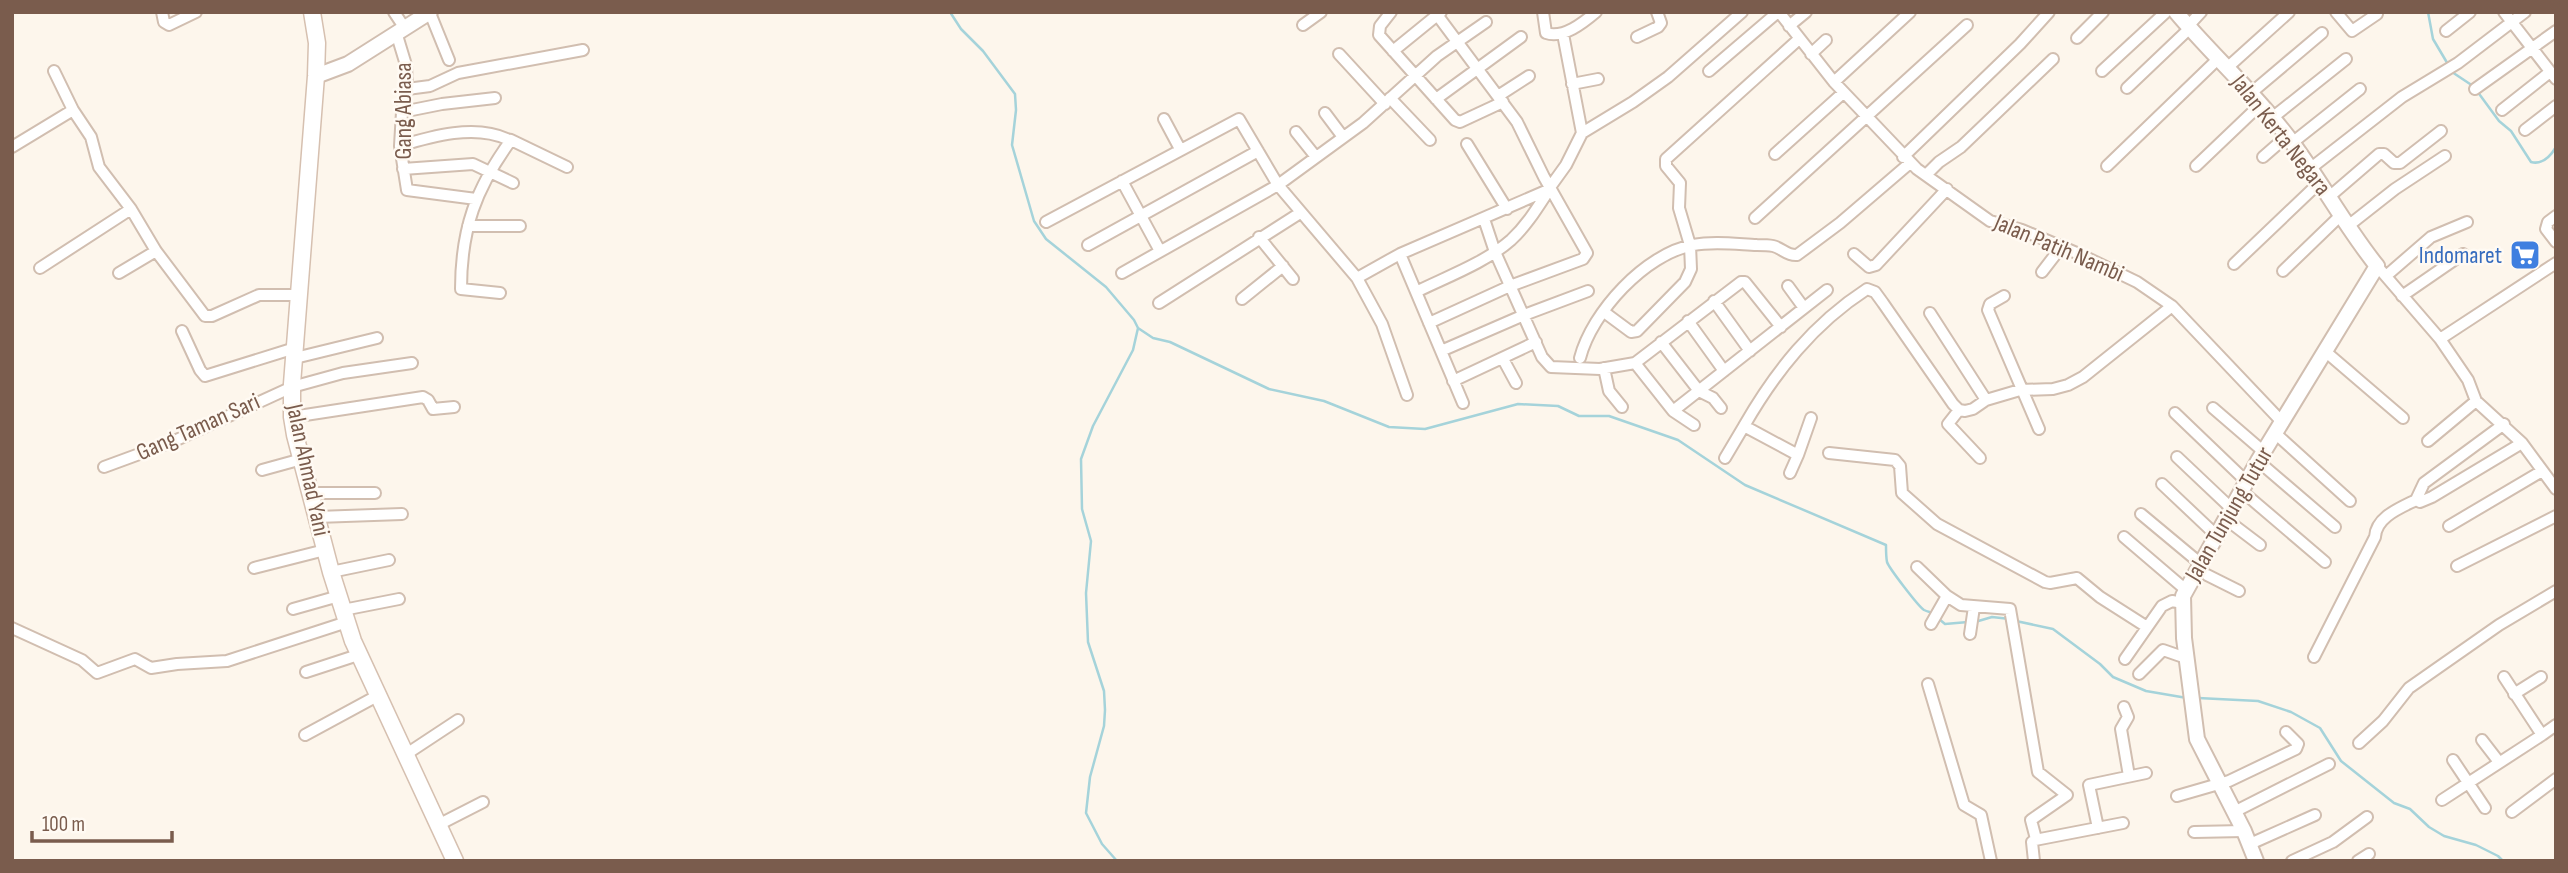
<svg xmlns="http://www.w3.org/2000/svg" width="2568" height="873" font-family="'Sofia Sans Condensed',sans-serif">
	<style>
		.lines { fill: none; stroke-linecap: round; stroke-linejoin: round }
		.stream { stroke: #a5d3da; stroke-width: 2.5 }
		.minor-casing { stroke: #d1beb0; stroke-width: 14 }
		.tertiary-casing { stroke: #d1beb0; stroke-width: 18 }
		.secondary-casing { stroke: #d6c0b0; stroke-width: 19 }
		.minor { stroke: #fff; stroke-width: 10 }
		.tertiary { stroke: #fff; stroke-width: 14 }
		.secondary { stroke: #fff; stroke-width: 16 }
		.labels { text-anchor: middle; dominant-baseline: central; stroke-width: 5; stroke-linejoin: round; paint-order: stroke }
		.street-label { font-size: 24px; fill: #7a5c4d; stroke: #fffaf3 }
		.shop-label { font-size: 24px; fill: #366cbe; stroke: #fffaf3; text-anchor: end }
	</style>
	<rect width="100%" height="100%" fill="#fdf6ec"/>
	<g class="lines">
		<!-- stream -->
		<path class="stream" d="M 950,12 L 961,29 L 983,51 L 1015,94 L 1016,110 L 1012,145 L 1034,221 L 1046,239 L 1106,287 L 1134,320 L 1138,328 L 1133,350 L 1093,426 L 1081,459 L 1082,509 L 1091,541 L 1086,593 L 1088,642 L 1104,691 L 1105,710 L 1104,726 L 1090,777 L 1086,813 L 1102,844 L 1117,861
			M 2428,12 L 2433,39 L 2449,66
			M 2452,72 L 2473,86
			M 2477,91 L 2499,121 L 2511,131 L 2531,162 C 2542,165 2550,157 2556,147
			M 1138,328 L 1153,338 L 1170,342 L 1269,389 L 1324,401 L 1389,427 L 1425,429 L 1518,404 L 1558,406 L 1579,416 L 1609,416 L 1678,440 L 1745,485 L 1886,545 C 1886,550 1886,557 1887,562 C 1889,568 1918,606 1924,610 C 1928,612 1931,612 1935,614
			M 1939,619 L 1945,624 L 1968,622
			M 2016,621 L 2053,629 L 2100,664 L 2113,677 L 2146,691 L 2187,698
			M 1975,622 L 1992,617 L 2010,619
			M 2198,698 L 2258,701 L 2291,712 L 2320,728 L 2341,761 L 2394,803 L 2410,809 L 2429,827 L 2444,836 L 2476,845 L 2498,856 L 2503,861"/>
		<!-- minor casing -->
		<g class="minor-casing">
			<path id="minor" d="M 162,12 L 164,22 L 169,25 L 196,12
				M 394,12 L 404,27
				M 1391,12 L 1380,26 L 1379,35 L 1455,120 L 1460,122 L 1503,102
				M 1543,12 L 1546,33 C 1563,39 1583,23 1596,12
				M 1779,12 L 1834,82 L 1917,169 L 1990,221 L 2022,230 L 2079,254 L 2137,282 L 2172,306 L 2283,423
				M 2336,12 L 2352,31 L 2377,14
				M 2504,12 L 2556,79
				M 430,13 L 449,60
				M 1303,25 L 1321,12
				M 1789,26 L 1806,12
				M 2188,26 L 2201,12
				M 2446,31 L 2470,12
				M 396,32 L 406,65 L 407,89 L 402,112 L 400,146 L 407,190 L 476,199
				M 1563,34 L 1582,133
				M 1637,37 L 1658,27 L 1661,23 L 1657,12
				M 2077,38 L 2103,12
				M 1393,51 L 1441,12
				M 1339,54 L 1385,104
				M 1811,54 L 1826,40
				M 2228,67 L 2289,12
				M 54,71 L 73,110
				M 1709,71 L 1778,12
				M 2102,71 L 2166,12
				M 1834,82 L 1910,12
				M 1572,84 L 1598,79
				M 2127,88 L 2190,28
				M 407,89 L 430,86 L 458,73 L 583,50
				M 2475,89 L 2556,31
				M 2251,93 L 2322,33
				M 1498,96 L 1529,76
				M 1390,98 L 1430,140
				M 1436,99 L 1521,37
				M 2502,110 L 2550,72
				M 402,112 L 442,104 L 495,98
				M 1325,113 L 1343,137
				M 2272,118 L 2346,59
				M 1164,119 L 1180,149
				M 2525,130 L 2556,106
				M 1296,132 L 1316,157
				M 2292,143 L 2360,89
				M 1467,144 L 1507,209
				M 400,146 C 432,136 475,124 507,139
				M 12,147 L 73,110 L 91,137 L 99,167 L 131,209 L 156,251 L 205,316 L 212,316 L 259,295 L 299,295
				M 1775,154 L 1843,93
				M 1903,157 L 2020,44 L 2049,12
				M 2263,157 L 2287,136
				M 2107,166 L 2219,58
				M 2196,166 L 2261,104
				M 2311,168 L 2402,97 L 2458,63 L 2525,12
				M 403,169 L 473,164 L 513,183
				M 1926,175 L 1939,162 L 1961,147 L 2053,59
				M 1122,181 L 1160,251
				M 2329,197 L 2379,154 L 2384,154 L 2394,163 L 2400,163 L 2441,131
				M 2556,216 L 2548,222 L 2546,229 L 2556,242
				M 1755,218 L 1967,25
				M 1484,219 L 1495,252 L 1542,357 L 1551,367 L 1600,369 L 1635,363 L 1741,282 L 1745,282 L 1781,327
				M 1046,222 L 1239,119 L 1278,185 L 1357,278 L 1382,324 L 1407,395
				M 468,226 L 520,226
				M 2348,226 L 2395,189 L 2445,156
				M 1259,237 L 1293,279
				M 1088,245 L 1258,151
				M 1400,254 L 1463,403
				M 1854,254 L 1869,267 L 1876,265 L 1947,189
				M 2234,264 L 2320,182
				M 2377,266 L 2440,339 L 2556,263
				M 40,268 L 131,209
				M 2283,271 L 2341,215
				M 2042,272 L 2062,246
				M 119,273 L 156,251
				M 1122,273 L 1278,185 L 1363,123 L 1437,56 L 1486,22
				M 2386,276 L 2431,237 L 2467,222
				M 1357,278 L 1400,254 L 1548,190 L 1566,165 L 1582,133 L 1633,102 L 1668,77 L 1742,12
				M 1788,286 L 1804,308
				M 1416,292 C 1446,277 1485,263 1511,240 C 1526,226 1536,210 1547,193
				M 500,293 L 461,289 C 461,229 476,188 511,140 L 567,167
				M 2004,296 L 1990,304 L 1988,310 L 2039,429
				M 2402,296 L 2463,254
				M 1242,299 L 1283,266
				M 1714,301 L 1750,351
				M 1159,303 L 1300,213
				M 1604,312 L 1631,332 L 1637,331 L 1685,282 L 1691,269 L 1690,245 L 1679,208 L 1680,183 L 1666,166 L 1666,159 L 1799,39
				M 1930,313 L 1986,400
				M 1688,321 L 1724,371
				M 1429,323 L 1510,286 L 1583,259 L 1587,253 L 1544,177 L 1517,122 L 1435,12
				M 182,331 L 200,370 L 205,376 L 295,348
				M 1661,342 L 1699,391 L 1713,398 L 1721,408
				M 1441,351 L 1524,315 L 1588,291
				M 2326,352 L 2403,418
				M 295,358 L 377,338
				M 1580,358 C 1592,312 1645,254 1693,245 C 1713,241 1736,244 1757,245 C 1762,245 1768,245 1773,246 C 1782,248 1787,256 1797,255 L 1840,223 L 1910,163
				M 1503,359 L 1516,383
				M 1635,363 L 1673,411 L 1694,425
				M 1604,368 L 1609,391 L 1622,407
				M 1453,381 L 1536,342
				M 2476,401 L 2522,443 L 2556,489
				M 2213,408 L 2264,452
				M 1959,410 L 1948,424 L 1980,458
				M 1673,411 L 1827,290
				M 2175,413 L 2248,483
				M 292,417 L 423,397 L 428,400 L 433,409 L 454,407
				M 2276,434 L 2350,501
				M 2428,441 L 2476,401 L 2468,380 L 2440,339
				M 1829,453 L 1895,460 L 1900,466 L 1902,493 L 1937,524 L 2045,582 L 2050,583 L 2077,578 L 2100,597 L 2147,627
				M 1798,455 L 1811,418
				M 2177,457 L 2233,510
				M 1725,458 L 1744,426
				M 2258,461 L 2335,527
				M 104,467 L 172,442 L 292,387 L 343,373 L 412,363
				M 262,470 L 302,459
				M 1790,473 L 1798,455 L 1744,426 C 1775,372 1813,324 1867,289 L 1875,292 L 1883,303 L 1953,404 L 1959,410 L 1965,411 L 1973,409 L 1986,400 L 2020,390 L 2053,389 L 2068,385 L 2083,377 L 2172,306
				M 2162,484 L 2217,536
				M 2243,492 L 2325,562
				M 310,493 L 375,493
				M 2416,500 L 2424,483 L 2504,424
				M 2141,514 L 2201,564
				M 317,517 L 402,514
				M 2227,520 L 2260,545
				M 2449,526 L 2542,471
				M 2124,537 L 2186,590
				M 2457,566 L 2556,516
				M 1917,567 L 1947,596 L 1931,624
				M 254,568 L 325,550
				M 331,572 L 389,560
				M 2207,575 L 2239,591
				M 1947,596 L 1961,605 L 2010,609 L 2038,772 L 2067,795 L 2031,820 L 2036,839
				M 293,609 L 339,596
				M 343,610 L 399,599
				M 12,628 L 82,660 L 97,673 L 135,659 L 151,668 L 177,664 L 227,661 L 347,622
				M 1970,634 L 1974,607
				M 2314,657 L 2375,537 C 2376,517 2400,508 2416,500 L 2420,502 L 2432,497 L 2522,443
				M 2125,659 L 2162,606 L 2172,601 L 2183,603
				M 306,672 L 358,655
				M 2139,674 L 2163,650 L 2186,658
				M 2504,677 L 2542,735 L 2556,725
				M 1928,684 L 1964,805 L 1981,815 L 1991,861
				M 2514,694 L 2541,677
				M 2124,707 L 2128,717 L 2121,729 L 2129,776
				M 305,735 L 377,696
				M 2482,740 L 2499,762
				M 2359,743 L 2383,721 L 2409,688 L 2499,625 L 2556,591
				M 405,755 L 458,720
				M 2453,760 L 2485,808
				M 2177,796 L 2229,781 L 2296,749 L 2298,744 L 2286,732
				M 2442,800 L 2542,735
				M 2234,812 L 2329,764
				M 2512,812 L 2556,779
				M 438,825 L 483,802
				M 2098,828 L 2089,785 L 2146,773
				M 2194,832 L 2244,831
				M 2250,844 L 2315,815
				M 2034,861 L 2032,842 L 2035,840 L 2123,823
				M 2292,861 L 2333,842 L 2367,817
				M 2358,861 L 2369,854"/>
		</g>
		<!-- tertiary casing -->
		<g class="tertiary-casing">
			<path id="tertiary" d="M 2176,12 C 2212,55 2254,92 2288,137 C 2320,179 2344,225 2377,266 L 2258,461 L 2183,596 L 2184,638 L 2197,739 L 2244,831 L 2256,861
				M 316,76 L 348,64 L 430,12"/>
		</g>
		<!-- secondary casing -->
		<g class="secondary-casing">
			<path id="secondary" d="M 312,12 L 317,43 L 316,76 L 292,384 L 292,417 L 295,435 L 331,572 L 353,641 L 455,861"/>
		</g>
		<!-- minor -->
		<use href="#minor" class="minor"/>
		<!-- tertiary -->
		<use href="#tertiary" class="tertiary"/>
		<!-- secondary -->
		<use href="#secondary" class="secondary"/>
	</g>
	<!-- icons -->
	<defs>
		<g id="supermarket-square" transform="scale(1.575)"><rect x="-9" y="-9" width="18" height="18" rx="4" fill="#3f7fe0" stroke="#fffaf3"/><path d="M-6-5.5h2.5l.6 2H6L4.5 2H-2.5L-4.4-4H-6ZM-1.5 3.2a1.3 1.3 0 1 0 .1 0ZM3 3.2a1.3 1.3 0 1 0 .1 0Z" fill="#fff"/></g>
	</defs>
	<g fill-rule="evenodd">
		<use href="#supermarket-square" x="2525" y="255"/>
	</g>
	<g class="labels">
		<!-- street labels -->
		<g class="street-label">
			<text transform="translate(403 111) rotate(-90)">Gang Abiasa</text>
			<text transform="translate(2281 135) rotate(52)">Jalan Kerta Negara</text>
			<text transform="translate(2059 248) rotate(23)">Jalan Patih Nambi</text>
			<text transform="translate(198 427) rotate(-24)">Gang Taman Sari</text>
			<text transform="translate(308 470) rotate(78)">Jalan Ahmad Yani</text>
			<text transform="translate(2229 514) rotate(-60)">Jalan Tunjung Tutur</text>
		</g>
		<!-- shop labels -->
		<g class="shop-label">
			<text x="2502" y="255">Indomaret</text>
		</g>
	</g>
	<!-- border -->
	<rect width="2568" height="873" fill="none" stroke="#7a5c4d" stroke-width="28"/>
	<!-- scale -->
	<path d="M32 831v10h140v-10" fill="none" stroke="#7a5c4d" stroke-width="3.5"/>
	<text x="42" y="831" font-size="21" fill="#7a5c4d" stroke="#fffaf3" stroke-width="5" paint-order="stroke">100 m</text>
</svg>
